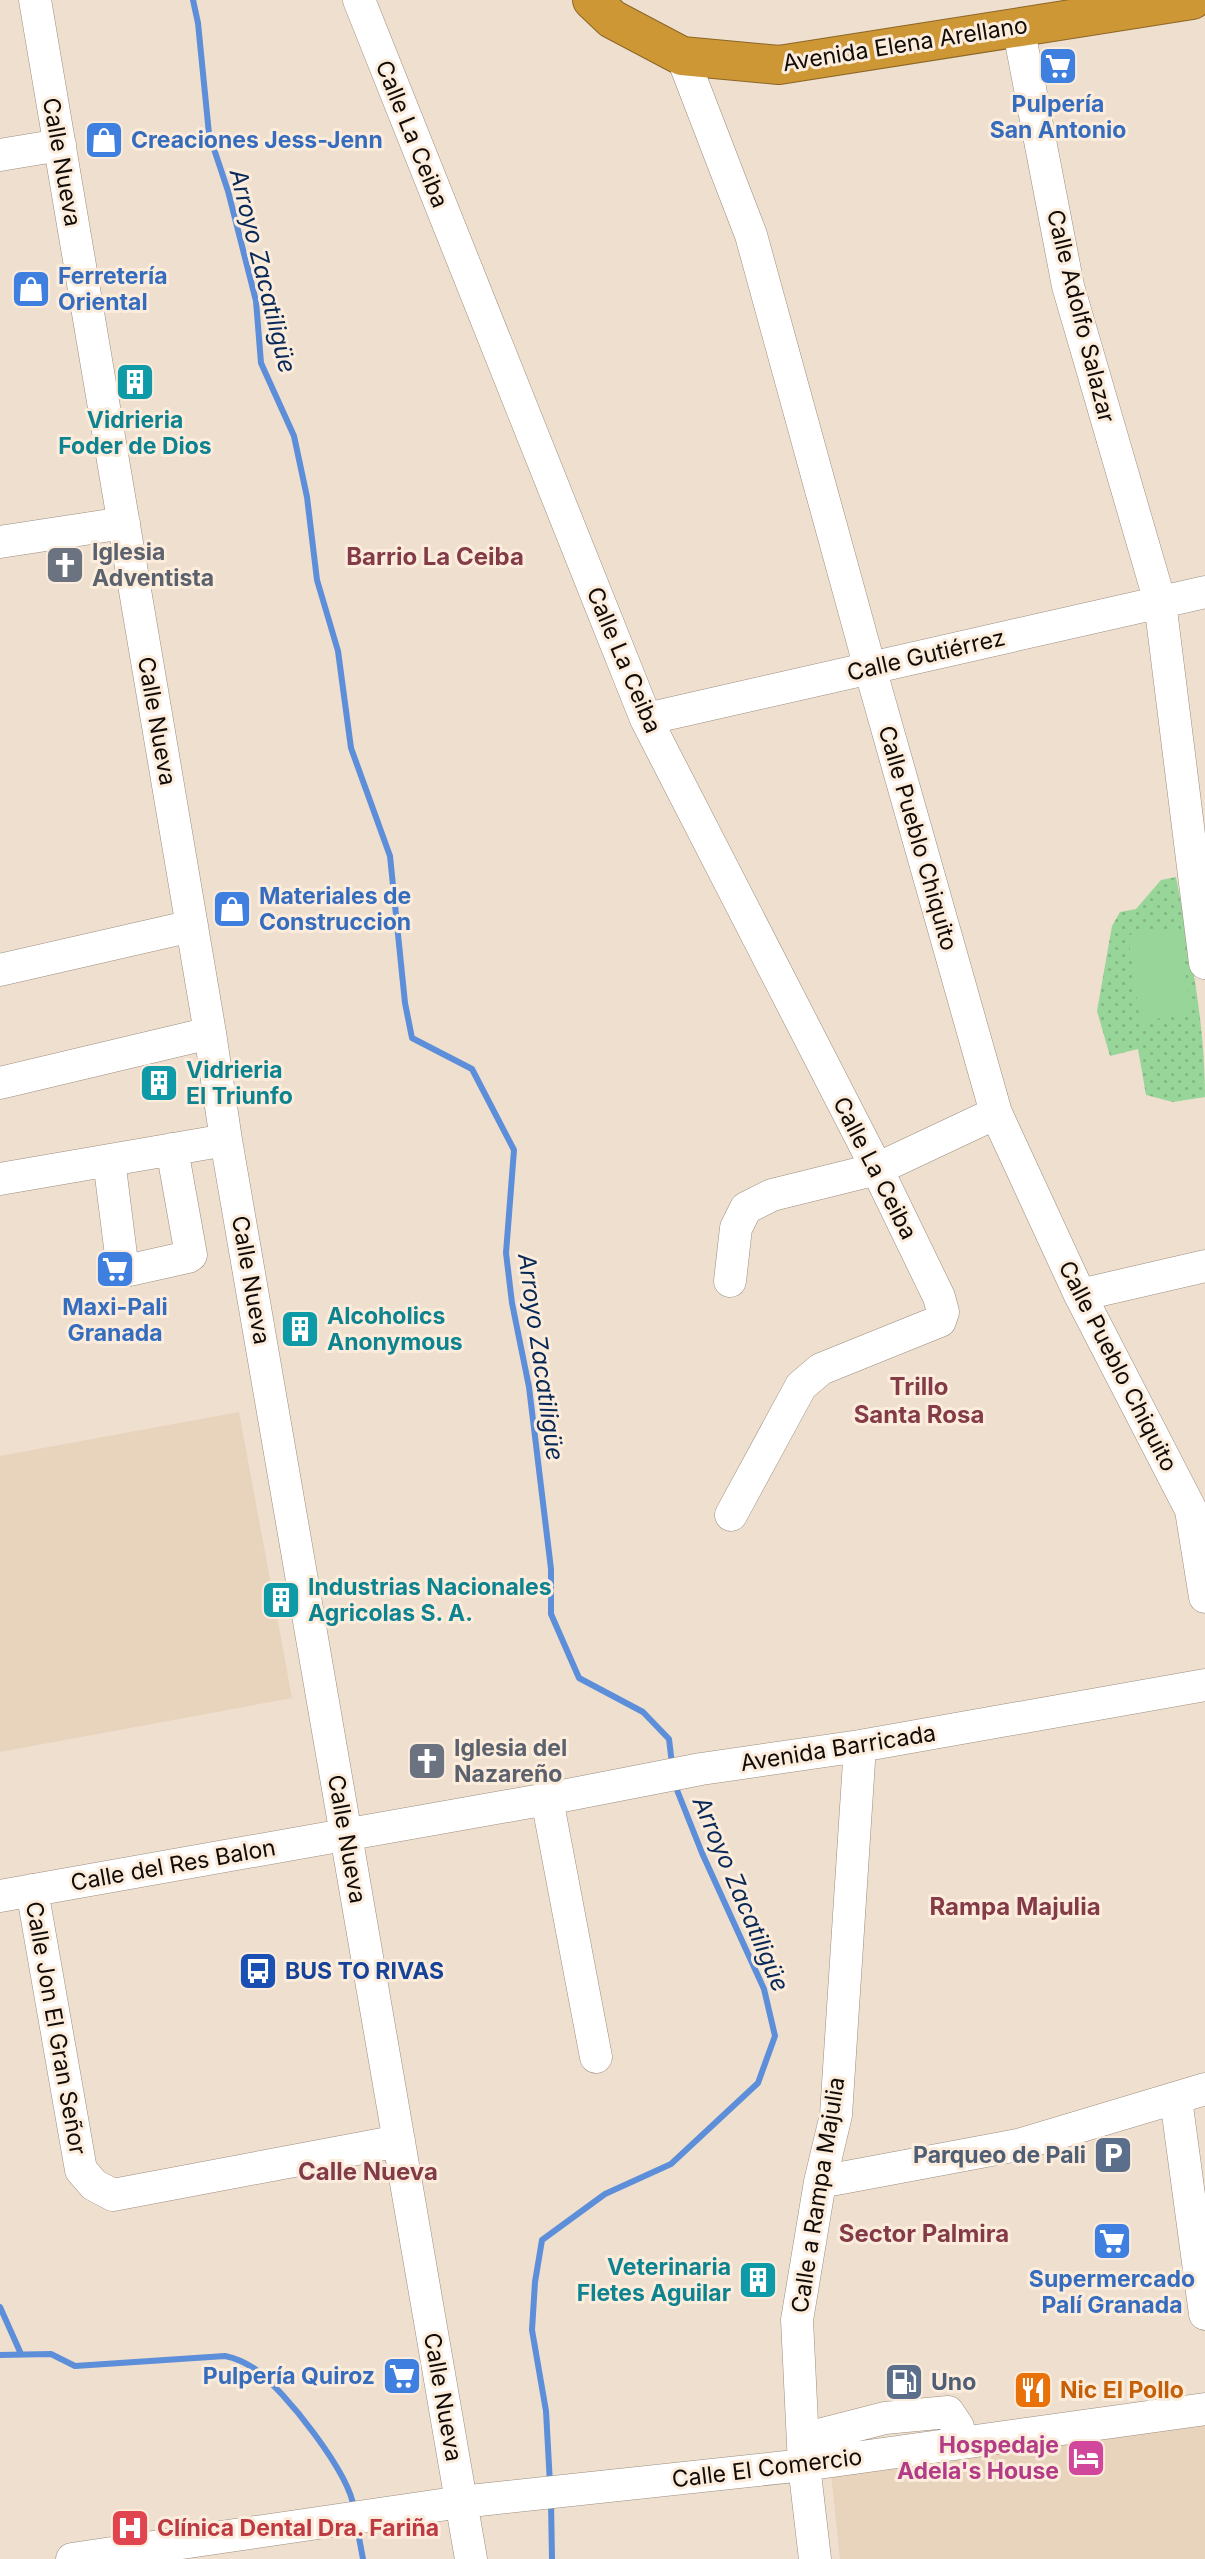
<svg xmlns="http://www.w3.org/2000/svg" width="1205" height="2559" font-family="Inter,sans-serif">
	<style>
		.built { fill: #e8d3bd }
		.park { fill: url(#park-dots) }
		.pitch { fill: #98d599 }
		.lines { fill: none; stroke-linecap: round; stroke-linejoin: round }
		.stream { stroke: #5d8ed9; stroke-width: 6 }
		.minor-casing { stroke: #9b8d7e; stroke-width: 33 }
		.highway-casing { stroke: #8b6626; stroke-width: 40 }
		.minor { stroke: #fff; stroke-width: 32 }
		.highway { stroke: #cd9736; stroke-width: 38 }
		.labels { text-anchor: middle; dominant-baseline: central; stroke-width: 6; stroke-linejoin: round; paint-order: stroke }
		.street-label { font-size: 23px; fill: #110c07; stroke: #fcecdc }
		.shop-label { font-size: 23px; font-weight: bold; fill: #366cbe; stroke: #fcecdc }
		.culture-label { font-size: 23px; font-weight: bold; fill: #0d838f; stroke: #fcecdc; text-anchor: start }
		.worship-label { font-size: 23px; font-weight: bold; fill: #5b616d; stroke: #fcecdc; text-anchor: start }
		.transit-label { font-size: 23px; font-weight: bold; fill: #164399; stroke: #fcecdc; text-anchor: start }
		.service-label { font-size: 23px; font-weight: bold; fill: #4e5e75; stroke: #fcecdc; text-anchor: end }
		.food-label { font-size: 23px; font-weight: bold; fill: #c56008; stroke: #fcecdc; text-anchor: start }
		.hotel-label { font-size: 23px; font-weight: bold; fill: #b23c85; stroke: #fcecdc; text-anchor: end }
		.health-label { font-size: 23px; font-weight: bold; fill: #be3a42; stroke: #fcecdc; text-anchor: start }
		.water-label { font-size: 24px; font-style: italic; fill: #082958; stroke: #fcecdc }
		.neighbourhood-label { font-size: 24px; font-weight: bold; fill: #833b48; stroke: #fcecdc }
	</style>
	<defs>
		<pattern id="park-dots" width="8" height="8" patternUnits="userSpaceOnUse" patternTransform="scale(1.75)"><rect width="8" height="8" fill="#98d599"/><path d="M2 2h.1M6 6h.1" fill="none" stroke="#82b682" stroke-width="1.8" stroke-linecap="round"/></pattern>
	</defs>
	<rect width="100%" height="100%" fill="#efdfcf"/>
	<!-- built -->
	<path class="built" d="M 239,1412 L 292,1698 L 0,1752 L 0,1456 Z
		M 1205,2415 L 1205,2559 L 840,2559 L 830,2464 Z"/>
	<!-- park -->
	<path class="park" d="M 1176,877 C 1190,949 1205,1023 1205,1097 L 1173,1102 L 1146,1095 L 1138,1049 L 1110,1056 L 1097,1011 L 1112,926 L 1120,912 L 1136,909 L 1161,880 Z"/>
	<!-- pitch -->
	<path class="pitch" d="M 1179,928 L 1191,1014 L 1140,1021 L 1128,935 Z"/>
	<g class="lines">
		<!-- stream -->
		<path class="stream" d="M 193,0 L 198,23 L 209,134 L 228,191 L 256,301 L 261,363 L 294,436 L 307,497 L 317,580 L 338,651 L 351,748 L 390,856 L 405,1003 L 412,1038 L 472,1069 L 514,1150 L 506,1253 L 512,1303 L 529,1387 L 551,1569 L 551,1614 L 579,1678 L 643,1712 L 669,1739 L 672,1764
			M 0,2307 L 21,2354
			M 0,2355 L 51,2354 L 75,2366 L 225,2356 C 235,2358 246,2363 255,2369 C 285,2391 350,2473 354,2509
			M 550,2484 L 546,2411 L 532,2330 L 535,2282 L 542,2240 L 605,2194 L 671,2164 L 758,2083 L 775,2036 L 764,1989 L 702,1853 L 675,1785
			M 551,2502 L 552,2559
			M 357,2527 L 363,2559"/>
		<!-- minor casing -->
		<g class="minor-casing">
			<path id="minor" d="M 35,0 L 210,1033 L 226,1140 L 471,2559
				M 359,0 L 646,719 L 877,1169 L 939,1297 L 943,1312 L 940,1321 L 821,1369 L 801,1386 L 731,1515
				M 1018,26 L 1068,286 L 1160,602 L 1205,963
				M 682,56 L 751,235 L 870,668 L 996,1113 L 1080,1295 L 1191,1510 L 1205,1597
				M 0,155 L 60,145
				M 0,542 L 124,523
				M 646,719 L 1205,592
				M 0,970 L 192,926
				M 0,1083 L 210,1033
				M 109,1160 L 122,1263 L 125,1269 L 130,1270 L 188,1257 L 191,1255 L 172,1149
				M 0,1179 L 226,1140
				M 730,1281 L 736,1228 L 746,1208 L 772,1195 L 877,1169 L 996,1113
				M 1080,1295 L 1205,1266
				M 547,1799 L 596,2057
				M 32,1890 L 81,2170 L 94,2185 L 113,2195 L 399,2141
				M 0,1896 L 547,1799 L 701,1769 L 860,1746 L 1205,1685
				M 1176,2099 L 1205,2314
				M 820,2182 L 1018,2145 L 1205,2089
				M 803,2439 L 885,2418 L 948,2412 L 958,2427 L 961,2443
				M 72,2559 L 461,2502 L 804,2465 L 1205,2409
				M 815,2559 L 804,2465 L 797,2320 L 820,2182 L 836,2115 L 860,1746"/>
		</g>
		<!-- highway casing -->
		<g class="highway-casing">
			<path id="highway" d="M 592,0 L 612,19 L 682,56 L 779,65 L 1192,0"/>
		</g>
		<!-- minor -->
		<use href="#minor" class="minor"/>
		<!-- highway -->
		<use href="#highway" class="highway"/>
	</g>
	<!-- icons -->
	<defs>
		<g id="supermarket-square" transform="scale(2.0125)"><rect x="-9" y="-9" width="18" height="18" rx="4" fill="#3f7fe0" stroke="#fcecdc"/><path d="M-6-5.5h2.5l.6 2H6L4.5 2H-2.5L-4.4-4H-6ZM-1.5 3.2a1.3 1.3 0 1 0 .1 0ZM3 3.2a1.3 1.3 0 1 0 .1 0Z" fill="#fff"/></g>
		<g id="shop-square" transform="scale(2.0125)"><rect x="-9" y="-9" width="18" height="18" rx="4" fill="#3f7fe0" stroke="#fcecdc"/><path d="M-5-2.5h2.3a2.7 3.5 0 0 1 5.4 0H5L5.5 6h-11ZM-1.5-2.5h3a1.5 2.3 0 0 0-3 0Z" fill="#fff"/></g>
		<g id="building-square" transform="scale(2.0125)"><rect x="-9" y="-9" width="18" height="18" rx="4" fill="#0f9aa8" stroke="#fcecdc"/><path d="M-4-6H4V6H1V3H-1V6H-4ZM-2.5-4.3h1.7v1.8h-1.7ZM.8-4.3h1.7v1.8H.8ZM-2.5-1h1.7V.8h-1.7ZM.8-1h1.7V.8H.8Z" fill="#fff"/></g>
		<g id="church-square" transform="scale(2.0125)"><rect x="-9" y="-9" width="18" height="18" rx="4" fill="#6b7280" stroke="#fcecdc"/><path d="M-1.2-6h2.4v3.5h3.3v2.4h-3.3V6h-2.4V-.1h-3.3v-2.4h3.3Z" fill="#fff"/></g>
		<g id="bus-square" transform="scale(2.0125)"><rect x="-9" y="-9" width="18" height="18" rx="4" fill="#1a4fb4" stroke="#fcecdc"/><path d="M-5-6H5V4H4V6H2V4H-2V6H-4V4H-5ZM-3.5-4V0h7V-4ZM-3.5 1.2v1.5H-2V1.2ZM2 1.2v1.5H3.5V1.2Z" fill="#fff"/></g>
		<g id="parking-square" transform="scale(2.0125)"><rect x="-9" y="-9" width="18" height="18" rx="4" fill="#5c6f8a" stroke="#fcecdc"/><path d="M-3.5-5.5H1a3.5 3.5 0 0 1 0 7H-1V5.5H-3.5ZM-1-3.4V-.6H.8a1.4 1.4 0 0 0 0-2.8Z" fill="#fff"/></g>
		<g id="fuel-square" transform="scale(2.0125)"><rect x="-9" y="-9" width="18" height="18" rx="4" fill="#5c6f8a" stroke="#fcecdc"/><path d="M-5.5-6h7V0h2V4h1.3V-2.5L3-4.5l.8-.8L6-3V5H2.5V1h-1V6h-7ZM-4.2-4.7v3.2H.2V-4.7Z" fill="#fff"/></g>
		<g id="restaurant-square" transform="scale(2.0125)"><rect x="-9" y="-9" width="18" height="18" rx="4" fill="#e8710a" stroke="#fcecdc"/><path d="M-5-6h1v4h1v-4h1v4h1v-4h1v5L-1.5 .5V6h-2V.5L-5-1ZM5-6V6H3V1.5H1.5Q1.5-4 5-6Z" fill="#fff"/></g>
		<g id="hotel-square" transform="scale(2.0125)"><rect x="-9" y="-9" width="18" height="18" rx="4" fill="#d1479c" stroke="#fcecdc"/><path d="M-6-4.5h1.5V1H6V5H4.5V3h-9V5H-6ZM-4 0a1.8 1.8 0 1 1 3.6 0ZM.5 0V-2.5h3Q6-2.5 6 0Z" fill="#fff"/></g>
		<g id="hospital-square" transform="scale(2.0125)"><rect x="-9" y="-9" width="18" height="18" rx="4" fill="#e0444e" stroke="#fcecdc"/><path d="M-5-5h3v3.5h4V-5h3V5h-3V1.5h-4V5h-3Z" fill="#fff"/></g>
	</defs>
	<g fill-rule="evenodd">
		<use href="#supermarket-square" x="1058" y="66"/>
		<use href="#shop-square" x="104" y="140"/>
		<use href="#shop-square" x="31" y="289"/>
		<use href="#building-square" x="135" y="382"/>
		<use href="#church-square" x="65" y="565"/>
		<use href="#shop-square" x="232" y="909"/>
		<use href="#building-square" x="159" y="1083"/>
		<use href="#supermarket-square" x="115" y="1269"/>
		<use href="#building-square" x="300" y="1329"/>
		<use href="#building-square" x="281" y="1600"/>
		<use href="#church-square" x="427" y="1761"/>
		<use href="#bus-square" x="258" y="1971"/>
		<use href="#parking-square" x="1113" y="2155"/>
		<use href="#supermarket-square" x="1112" y="2241"/>
		<use href="#building-square" x="758" y="2280"/>
		<use href="#supermarket-square" x="402" y="2376"/>
		<use href="#fuel-square" x="904" y="2382"/>
		<use href="#restaurant-square" x="1033" y="2390"/>
		<use href="#hotel-square" x="1086" y="2458"/>
		<use href="#hospital-square" x="130" y="2528"/>
	</g>
	<g class="labels">
		<!-- street labels -->
		<g class="street-label">
			<text transform="translate(905 44) rotate(-9)">Avenida Elena Arellano</text>
			<text transform="translate(412 134) rotate(68)">Calle La Ceiba</text>
			<text transform="translate(62 162) rotate(80)">Calle Nueva</text>
			<text transform="translate(1081 316) rotate(76)">Calle Adolfo Salazar</text>
			<text transform="translate(926 655) rotate(-13)">Calle Gutiérrez</text>
			<text transform="translate(624 660) rotate(67)">Calle La Ceiba</text>
			<text transform="translate(157 721) rotate(80)">Calle Nueva</text>
			<text transform="translate(918 838) rotate(74)">Calle Pueblo Chiquito</text>
			<text transform="translate(875 1168) rotate(63)">Calle La Ceiba</text>
			<text transform="translate(251 1280) rotate(80)">Calle Nueva</text>
			<text transform="translate(1118 1366) rotate(63)">Calle Pueblo Chiquito</text>
			<text transform="translate(838 1748) rotate(-9)">Avenida Barricada</text>
			<text transform="translate(347 1839) rotate(80)">Calle Nueva</text>
			<text transform="translate(173 1865) rotate(-10)">Calle del Res Balon</text>
			<text transform="translate(56 2028) rotate(80)">Calle Jon El Gran Señor</text>
			<text transform="translate(818 2195) rotate(-81)">Calle a Rampa Majulia</text>
			<text transform="translate(443 2397) rotate(80)">Calle Nueva</text>
			<text transform="translate(767 2468) rotate(-7)">Calle El Comercio</text>
		</g>
		<!-- shop labels -->
		<g class="shop-label">
			<text x="1058" y="104">Pulpería<tspan x="1058" dy="26">San Antonio</tspan></text>
			<text x="131" y="140" text-anchor="start">Creaciones Jess-Jenn</text>
			<text x="58" y="276" text-anchor="start">Ferretería<tspan x="58" dy="26">Oriental</tspan></text>
			<text x="259" y="896" text-anchor="start">Materiales de<tspan x="259" dy="26">Construccion</tspan></text>
			<text x="115" y="1307">Maxi-Pali<tspan x="115" dy="26">Granada</tspan></text>
			<text x="1112" y="2279">Supermercado<tspan x="1112" dy="26">Palí Granada</tspan></text>
			<text x="375" y="2376" text-anchor="end">Pulpería Quiroz</text>
		</g>
		<!-- culture labels -->
		<g class="culture-label">
			<text x="135" y="420" text-anchor="middle">Vidrieria<tspan x="135" dy="26">Foder de Dios</tspan></text>
			<text x="186" y="1070">Vidrieria<tspan x="186" dy="26">El Triunfo</tspan></text>
			<text x="327" y="1316">Alcoholics<tspan x="327" dy="26">Anonymous</tspan></text>
			<text x="308" y="1587">Industrias Nacionales<tspan x="308" dy="26">Agricolas S. A.</tspan></text>
			<text x="731" y="2267" text-anchor="end">Veterinaria<tspan x="731" dy="26">Fletes Aguilar</tspan></text>
		</g>
		<!-- worship labels -->
		<g class="worship-label">
			<text x="92" y="552">Iglesia<tspan x="92" dy="26">Adventista</tspan></text>
			<text x="454" y="1748">Iglesia del<tspan x="454" dy="26">Nazareño</tspan></text>
		</g>
		<!-- transit labels -->
		<g class="transit-label">
			<text x="285" y="1971">BUS TO RIVAS</text>
		</g>
		<!-- service labels -->
		<g class="service-label">
			<text x="1086" y="2155">Parqueo de Pali</text>
			<text x="931" y="2382" text-anchor="start">Uno</text>
		</g>
		<!-- food labels -->
		<g class="food-label">
			<text x="1060" y="2390">Nic El Pollo</text>
		</g>
		<!-- hotel labels -->
		<g class="hotel-label">
			<text x="1059" y="2445">Hospedaje<tspan x="1059" dy="26">Adela's House</tspan></text>
		</g>
		<!-- health labels -->
		<g class="health-label">
			<text x="157" y="2528">Clínica Dental Dra. Fariña</text>
		</g>
		<!-- water labels -->
		<g class="water-label">
			<text transform="translate(263 271) rotate(76)">Arroyo Zacatiligüe</text>
			<text transform="translate(541 1357) rotate(82)">Arroyo Zacatiligüe</text>
			<text transform="translate(741 1894) rotate(67)">Arroyo Zacatiligüe</text>
		</g>
		<!-- neighbourhood labels -->
		<g class="neighbourhood-label">
			<text x="435" y="556">Barrio La Ceiba</text>
			<text x="919" y="1386">Trillo<tspan x="919" dy="28">Santa Rosa</tspan></text>
			<text x="1015" y="1906">Rampa Majulia</text>
			<text x="368" y="2171">Calle Nueva</text>
			<text x="924" y="2233">Sector Palmira</text>
		</g>
	</g>
</svg>
